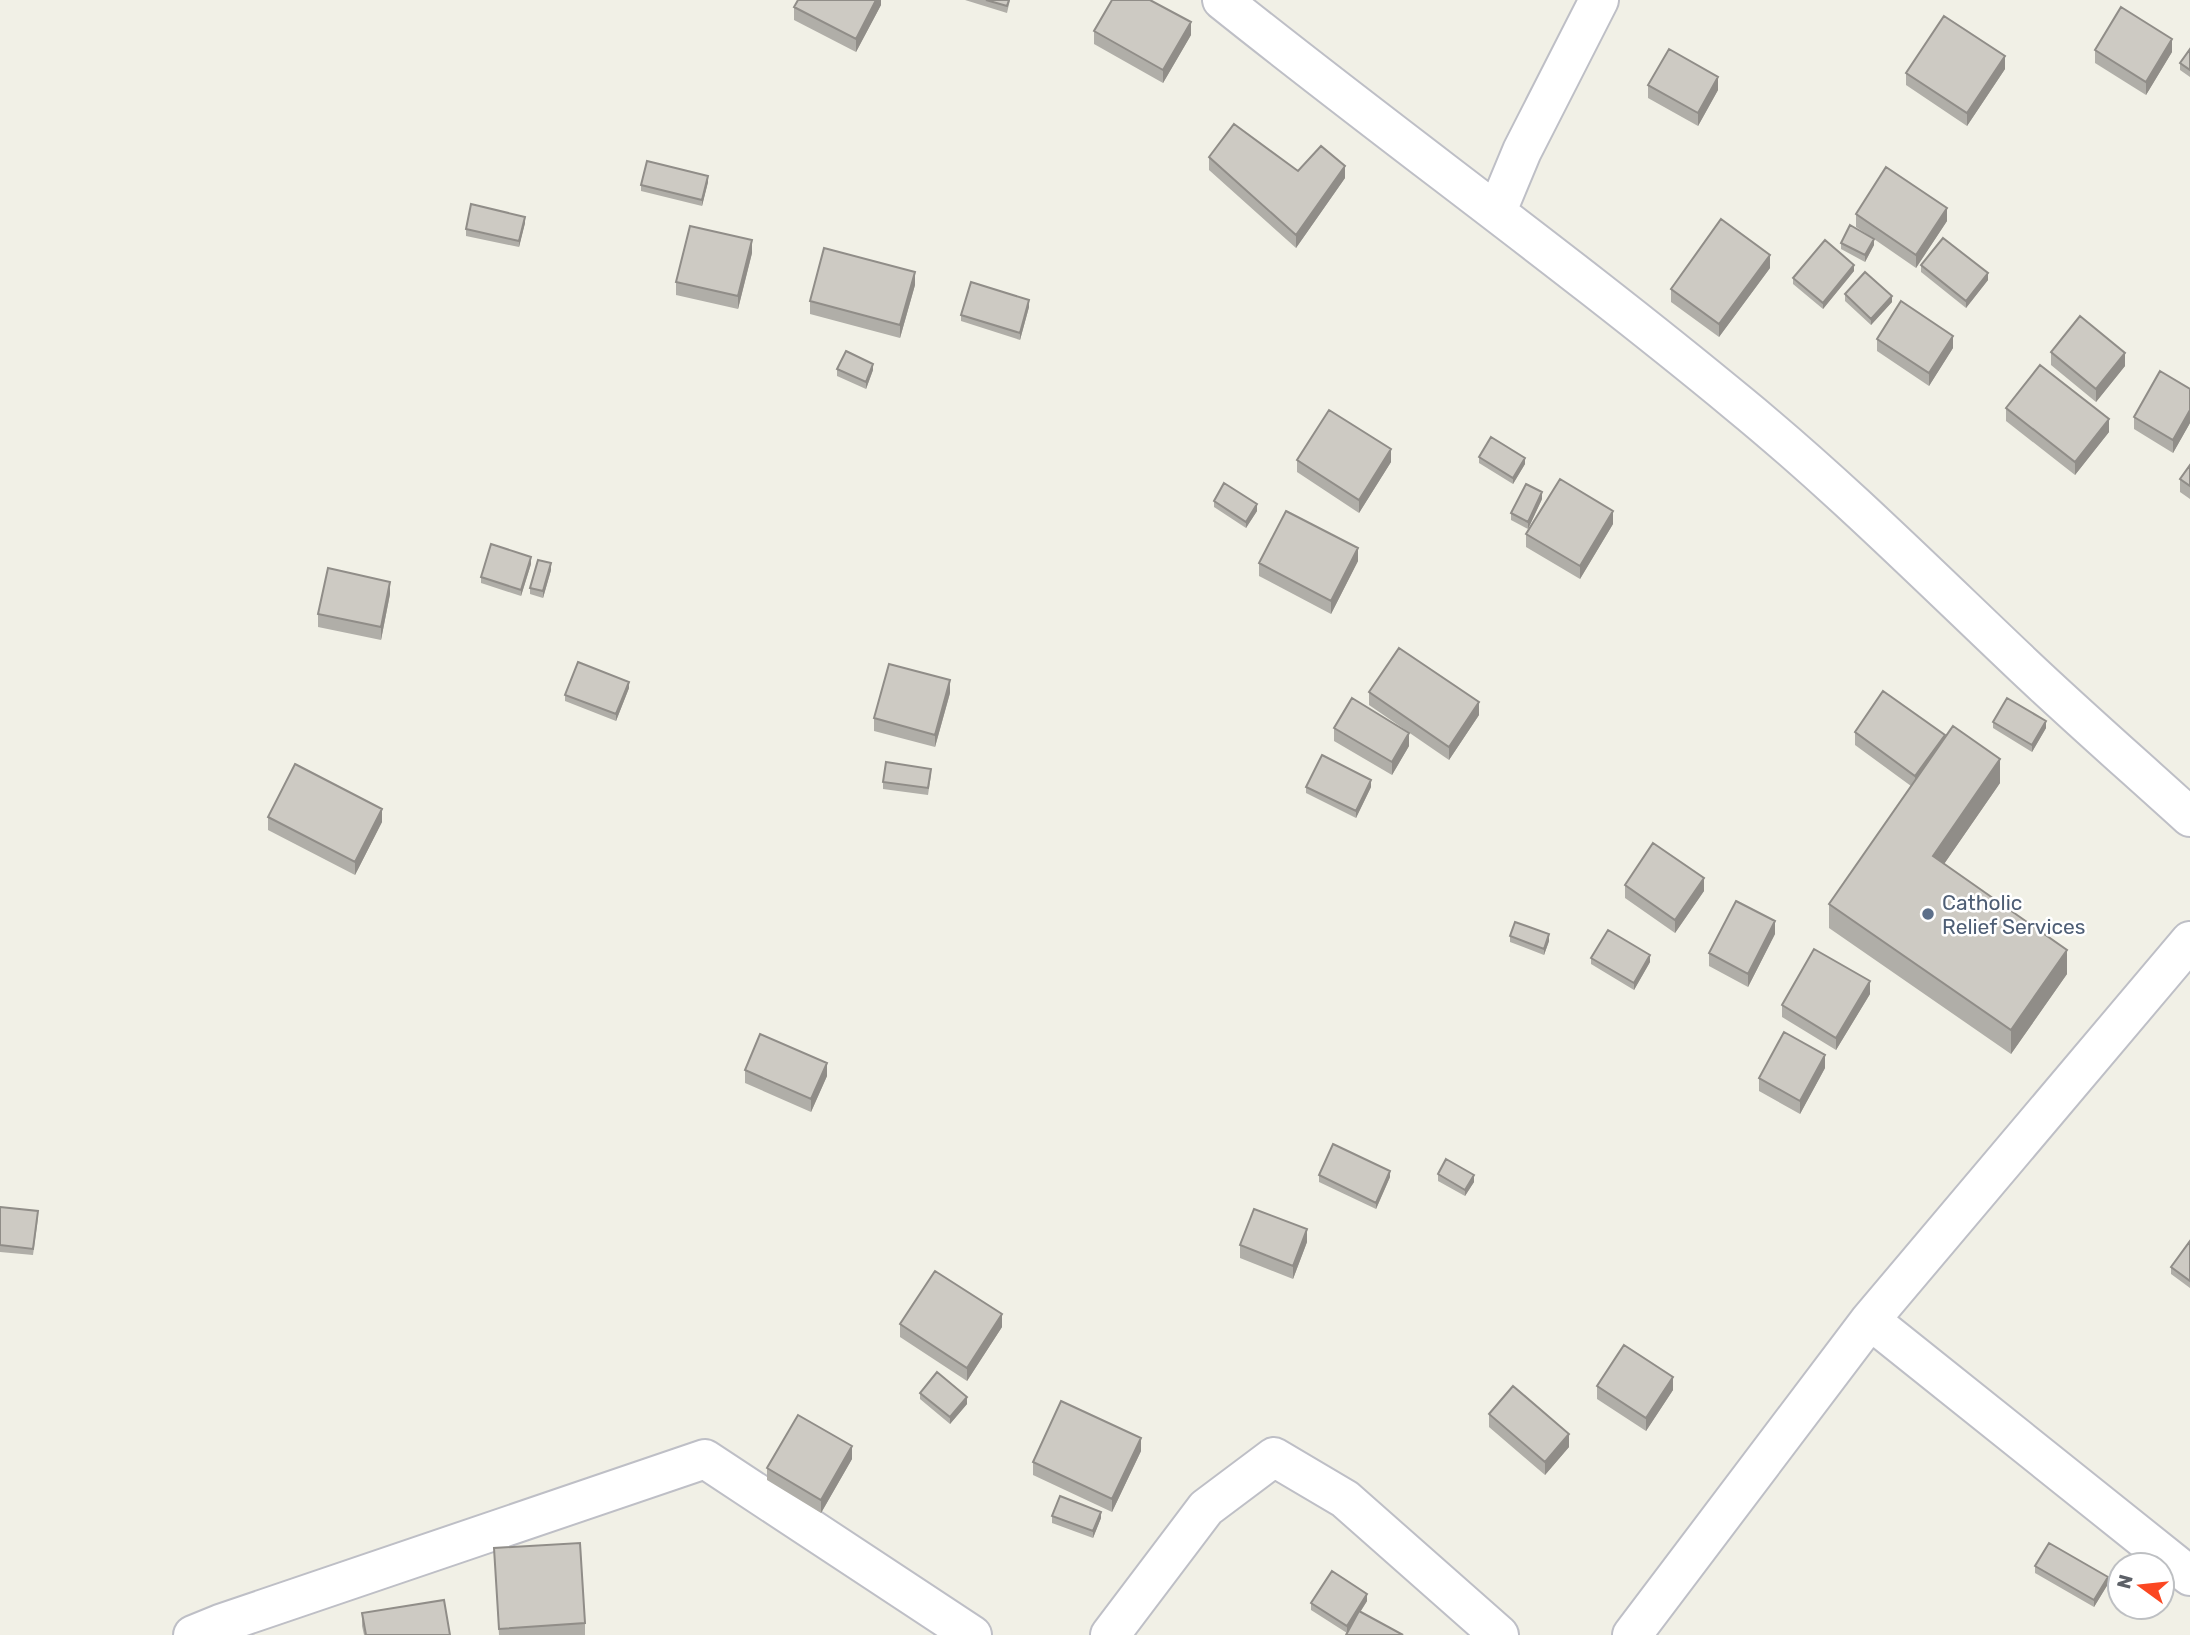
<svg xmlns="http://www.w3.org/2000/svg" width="2190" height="1635" font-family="Rubik,sans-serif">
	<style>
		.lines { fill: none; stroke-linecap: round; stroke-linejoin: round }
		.minor-casing { stroke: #bebfc6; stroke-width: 42 }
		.minor { stroke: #fff; stroke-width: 38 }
		.wall { fill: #b0aea8 }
		.shaded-wall { fill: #908d88 }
		.building { fill: #cdcac3; stroke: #908d88; stroke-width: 2 }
		.service-dot { fill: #5c6f8a; stroke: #fff; stroke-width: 2.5 }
		.labels { text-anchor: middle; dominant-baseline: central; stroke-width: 5; stroke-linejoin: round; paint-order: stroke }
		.service-label { font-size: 21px; fill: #4e5e75; stroke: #fff; text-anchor: start }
	</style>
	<rect width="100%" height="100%" fill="#f1f0e6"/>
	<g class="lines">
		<!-- minor casing -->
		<g class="minor-casing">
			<path id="minor" d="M 1222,0 C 1393,137 1570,264 1739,404 C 1839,486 1931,578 2025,667 C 2079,718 2135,767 2190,817
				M 1497,211 L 1522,151 L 1599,0
				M 1870,1320 L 2190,1576
				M 193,1635 L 220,1624 L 705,1459 L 972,1635
				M 1110,1635 L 1206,1508 L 1274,1457 L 1345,1499 L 1499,1635
				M 1632,1635 L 1870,1320 L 2190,941"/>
		</g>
		<!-- minor -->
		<use href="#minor" class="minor"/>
	</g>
	<!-- wall -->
	<path class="wall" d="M 881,0 L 881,5 L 856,52 L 794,20 L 794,7 Z
		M 965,0 L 1010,0 L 1007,13 Z
		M 1094,31 L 1191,35 L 1163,83 L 1094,44 Z
		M 2190,49 L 2190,77 L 2180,70 L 2180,63 Z
		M 2095,50 L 2172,52 L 2146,95 L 2095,63 Z
		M 2005,69 L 1967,126 L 1906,85 L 1906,73 Z
		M 1648,85 L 1718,90 L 1698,126 L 1648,98 Z
		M 1209,157 L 1298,171 L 1345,178 L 1296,248 L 1209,170 Z
		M 708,182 L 702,206 L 641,191 L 641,185 Z
		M 1856,214 L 1947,221 L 1916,268 L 1874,239 L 1874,245 L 1865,262 L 1841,249 L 1841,243 L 1868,235 L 1856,227 Z
		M 525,223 L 519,247 L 466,236 L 466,229 Z
		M 752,253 L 738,309 L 676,295 L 676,282 Z
		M 1921,265 L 1988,280 L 1966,308 L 1921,272 Z
		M 1770,268 L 1719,337 L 1671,302 L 1671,289 Z
		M 1854,271 L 1823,309 L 1793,284 L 1793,278 Z
		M 915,285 L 900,338 L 810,314 L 810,301 Z
		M 1845,294 L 1892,302 L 1871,325 L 1845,301 Z
		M 1029,307 L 1020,340 L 961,321 L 961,315 Z
		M 1877,339 L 1953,348 L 1929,386 L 1877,351 Z
		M 2051,352 L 2125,366 L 2096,402 L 2051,365 Z
		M 837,369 L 873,370 L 866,389 L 837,376 Z
		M 2190,389 L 2190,423 L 2173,453 L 2134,429 L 2134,417 Z
		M 2006,408 L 2109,432 L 2075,475 L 2006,421 Z
		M 1479,457 L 1525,464 L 1513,484 L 1479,463 Z
		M 1297,460 L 1391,462 L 1359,513 L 1297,472 Z
		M 2190,465 L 2190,499 L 2180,492 L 2180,479 Z
		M 1542,499 L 1528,529 L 1511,520 L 1511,513 Z
		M 1214,501 L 1257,511 L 1246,528 L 1214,507 Z
		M 1613,524 L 1580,579 L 1526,547 L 1526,534 Z
		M 1358,561 L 1331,614 L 1259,576 L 1259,563 Z
		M 531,564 L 521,596 L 481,583 L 481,577 Z
		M 551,570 L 543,598 L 530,594 L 530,588 Z
		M 390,594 L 381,640 L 318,627 L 318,614 Z
		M 629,688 L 616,721 L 565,701 L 565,695 Z
		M 1369,692 L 1479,715 L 1449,760 L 1369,705 Z
		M 950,693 L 935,747 L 874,731 L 874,718 Z
		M 1993,722 L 2046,728 L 2032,752 L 1993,728 Z
		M 1334,728 L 1409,746 L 1392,775 L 1334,741 Z
		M 1855,732 L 1945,737 L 2000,783 L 1944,864 L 2067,974 L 2011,1054 L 1829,928 L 1829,904 L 1911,786 L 1855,745 Z
		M 931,775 L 928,795 L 883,789 L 883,782 Z
		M 1306,787 L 1371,787 L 1356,818 L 1306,793 Z
		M 268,817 L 382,822 L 355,875 L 268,830 Z
		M 1625,885 L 1704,891 L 1675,933 L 1625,898 Z
		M 1775,934 L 1748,987 L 1709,966 L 1709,953 Z
		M 1510,936 L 1549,941 L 1544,955 L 1510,942 Z
		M 1591,958 L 1650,962 L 1634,990 L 1591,964 Z
		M 1870,994 L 1836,1050 L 1782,1017 L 1782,1005 Z
		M 1825,1068 L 1800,1114 L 1759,1091 L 1759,1078 Z
		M 745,1070 L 827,1076 L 811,1112 L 745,1083 Z
		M 1438,1174 L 1474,1182 L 1465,1196 L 1438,1181 Z
		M 1319,1175 L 1390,1177 L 1376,1209 L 1319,1182 Z
		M 0,1207 L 38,1218 L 33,1255 L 0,1252 Z
		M 2190,1241 L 2190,1288 L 2171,1274 L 2171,1267 Z
		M 1307,1242 L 1293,1279 L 1240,1258 L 1240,1245 Z
		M 900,1324 L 1002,1327 L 967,1381 L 900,1337 Z
		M 1597,1386 L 1673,1390 L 1646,1431 L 1597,1399 Z
		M 920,1393 L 967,1404 L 950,1424 L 920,1399 Z
		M 1489,1414 L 1569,1447 L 1545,1475 L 1489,1427 Z
		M 1141,1451 L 1112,1512 L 1033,1475 L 1033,1462 Z
		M 852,1459 L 821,1513 L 767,1480 L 767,1468 Z
		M 1052,1516 L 1101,1518 L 1093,1538 L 1052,1523 Z
		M 494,1548 L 585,1623 L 585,1635 L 499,1635 Z
		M 2035,1566 L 2108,1584 L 2094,1607 L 2035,1573 Z
		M 1367,1601 L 1347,1633 L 1311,1610 L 1311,1603 Z
		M 362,1613 L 450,1635 L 364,1635 L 362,1626 Z"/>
	<!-- shaded-wall -->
	<path class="shaded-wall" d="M 876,0 L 881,0 L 881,5 L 856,52 L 856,39 Z
		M 1191,22 L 1191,35 L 1163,83 L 1163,70 Z
		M 2172,39 L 2172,52 L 2146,95 L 2146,82 Z
		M 2005,56 L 2005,69 L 1967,126 L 1967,113 Z
		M 1718,77 L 1718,90 L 1698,126 L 1698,113 Z
		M 1345,166 L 1345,178 L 1296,248 L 1296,235 Z
		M 708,176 L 708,182 L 702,206 L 702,200 Z
		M 1947,208 L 1947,221 L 1916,268 L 1916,255 Z
		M 525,217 L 525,223 L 519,247 L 519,241 Z
		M 1874,239 L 1874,245 L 1865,262 L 1865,255 Z
		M 752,240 L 752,253 L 738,309 L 738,296 Z
		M 1770,255 L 1770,268 L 1719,337 L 1719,324 Z
		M 1854,265 L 1854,271 L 1823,309 L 1823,303 Z
		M 915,272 L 915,285 L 900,338 L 900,325 Z
		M 1988,273 L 1988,280 L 1966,308 L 1966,301 Z
		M 1892,296 L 1892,302 L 1871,325 L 1871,319 Z
		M 1029,300 L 1029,307 L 1020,340 L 1020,333 Z
		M 1953,336 L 1953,348 L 1929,386 L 1929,373 Z
		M 2125,353 L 2125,366 L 2096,402 L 2096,389 Z
		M 873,364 L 873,370 L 866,389 L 866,382 Z
		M 2190,410 L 2190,423 L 2173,453 L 2173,440 Z
		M 2109,419 L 2109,432 L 2075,475 L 2075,462 Z
		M 1391,449 L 1391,462 L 1359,513 L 1359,500 Z
		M 1525,458 L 1525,464 L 1513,484 L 1513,478 Z
		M 1542,492 L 1542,499 L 1528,529 L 1528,522 Z
		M 1257,504 L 1257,511 L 1246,528 L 1246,522 Z
		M 1613,511 L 1613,524 L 1580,579 L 1580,566 Z
		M 1358,548 L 1358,561 L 1331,614 L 1331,601 Z
		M 531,557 L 531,564 L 521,596 L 521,590 Z
		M 551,563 L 551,570 L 543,598 L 543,591 Z
		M 390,582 L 390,594 L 381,640 L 381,627 Z
		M 950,680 L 950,693 L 935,747 L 935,735 Z
		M 629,682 L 629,688 L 616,721 L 616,714 Z
		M 1479,702 L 1479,715 L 1449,760 L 1449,747 Z
		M 2046,721 L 2046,728 L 2032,752 L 2032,745 Z
		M 1409,733 L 1409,746 L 1392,775 L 1392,762 Z
		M 1945,735 L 1945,748 L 1915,789 L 1915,776 Z
		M 2000,759 L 2000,783 L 1933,880 L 1933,856 Z
		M 1371,780 L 1371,787 L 1356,818 L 1356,811 Z
		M 382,809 L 382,822 L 355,875 L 355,862 Z
		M 1704,878 L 1704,891 L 1675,933 L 1675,920 Z
		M 1775,921 L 1775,934 L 1748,987 L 1748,974 Z
		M 1549,934 L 1549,941 L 1544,955 L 1544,949 Z
		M 2067,950 L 2067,974 L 2011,1054 L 2011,1030 Z
		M 1650,955 L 1650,962 L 1634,990 L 1634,983 Z
		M 1870,981 L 1870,994 L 1836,1050 L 1836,1038 Z
		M 1825,1055 L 1825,1068 L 1800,1114 L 1800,1101 Z
		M 827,1063 L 827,1076 L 811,1112 L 811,1099 Z
		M 1390,1171 L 1390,1177 L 1376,1209 L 1376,1203 Z
		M 1474,1175 L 1474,1182 L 1465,1196 L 1465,1190 Z
		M 1307,1229 L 1307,1242 L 1293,1279 L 1293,1266 Z
		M 1002,1314 L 1002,1327 L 967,1381 L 967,1368 Z
		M 1673,1377 L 1673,1390 L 1646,1431 L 1646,1418 Z
		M 967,1397 L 967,1404 L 950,1424 L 950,1417 Z
		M 1569,1434 L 1569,1447 L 1545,1475 L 1545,1462 Z
		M 1141,1438 L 1141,1451 L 1112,1512 L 1112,1499 Z
		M 852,1446 L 852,1459 L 821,1513 L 821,1500 Z
		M 1101,1512 L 1101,1518 L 1093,1538 L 1093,1531 Z
		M 2108,1577 L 2108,1584 L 2094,1607 L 2094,1600 Z
		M 1367,1594 L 1367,1601 L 1347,1633 L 1347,1626 Z"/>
	<!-- building -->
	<path class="building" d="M 798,0 L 876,0 L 856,39 L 794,7 Z
		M 986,0 L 1009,0 L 1007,6 Z
		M 1112,0 L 1150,0 L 1191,22 L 1163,70 L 1094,31 Z
		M 2121,7 L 2172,39 L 2146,82 L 2095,50 Z
		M 1944,16 L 2005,56 L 1967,113 L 1906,73 Z
		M 1669,49 L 1718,77 L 1698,113 L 1648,85 Z
		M 2190,49 L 2190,70 L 2180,63 Z
		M 1234,124 L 1298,171 L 1321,146 L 1345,166 L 1296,235 L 1209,157 Z
		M 647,161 L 708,176 L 702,200 L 641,185 Z
		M 1886,167 L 1947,208 L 1916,255 L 1856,214 Z
		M 471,204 L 525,217 L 519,241 L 466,229 Z
		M 1721,219 L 1770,255 L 1719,324 L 1671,289 Z
		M 1850,225 L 1874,239 L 1865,255 L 1841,243 Z
		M 690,226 L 752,240 L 738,296 L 676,282 Z
		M 1943,238 L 1988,273 L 1966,301 L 1921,265 Z
		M 1825,240 L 1854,265 L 1823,303 L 1793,278 Z
		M 824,248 L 915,272 L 900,325 L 810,301 Z
		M 1865,272 L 1892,296 L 1871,319 L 1845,294 Z
		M 971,282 L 1029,300 L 1020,333 L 961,315 Z
		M 1901,301 L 1953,336 L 1929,373 L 1877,339 Z
		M 2080,316 L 2125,353 L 2096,389 L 2051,352 Z
		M 846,351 L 873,364 L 866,382 L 837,369 Z
		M 2040,365 L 2109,419 L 2075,462 L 2006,408 Z
		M 2160,371 L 2190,389 L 2190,410 L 2173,440 L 2134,417 Z
		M 1329,410 L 1391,449 L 1359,500 L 1297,460 Z
		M 1491,437 L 1525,458 L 1513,478 L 1479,457 Z
		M 2190,465 L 2190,486 L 2180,479 Z
		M 1560,479 L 1613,511 L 1580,566 L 1526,534 Z
		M 1224,483 L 1257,504 L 1246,522 L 1214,501 Z
		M 1526,484 L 1542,492 L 1528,522 L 1511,513 Z
		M 1286,511 L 1358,548 L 1331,601 L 1259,563 Z
		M 491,544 L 531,557 L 521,590 L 481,577 Z
		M 538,560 L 551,563 L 543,591 L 530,588 Z
		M 328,568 L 390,582 L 381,627 L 318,614 Z
		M 1399,648 L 1479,702 L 1449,747 L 1369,692 Z
		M 578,662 L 629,682 L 616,714 L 565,695 Z
		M 889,664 L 950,680 L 935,735 L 874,718 Z
		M 1883,691 L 1945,735 L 1915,776 L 1855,732 Z
		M 1352,698 L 1409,733 L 1392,762 L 1334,728 Z
		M 2007,698 L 2046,721 L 2032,745 L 1993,722 Z
		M 1953,726 L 2000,759 L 1933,856 L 2067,950 L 2011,1030 L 1829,904 Z
		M 1322,755 L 1371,780 L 1356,811 L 1306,787 Z
		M 886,762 L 931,769 L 928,788 L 883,782 Z
		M 295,764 L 382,809 L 355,862 L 268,817 Z
		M 1653,843 L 1704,878 L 1675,920 L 1625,885 Z
		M 1736,901 L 1775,921 L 1748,974 L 1709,953 Z
		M 1515,922 L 1549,934 L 1544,949 L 1510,936 Z
		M 1608,930 L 1650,955 L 1634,983 L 1591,958 Z
		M 1814,949 L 1870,981 L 1836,1038 L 1782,1005 Z
		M 1784,1032 L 1825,1055 L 1800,1101 L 1759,1078 Z
		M 760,1034 L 827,1063 L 811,1099 L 745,1070 Z
		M 1333,1144 L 1390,1171 L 1376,1203 L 1319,1175 Z
		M 1446,1159 L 1474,1175 L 1465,1190 L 1438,1174 Z
		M 0,1207 L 38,1211 L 33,1249 L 0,1245 Z
		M 1254,1209 L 1307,1229 L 1293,1266 L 1240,1245 Z
		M 2190,1241 L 2190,1281 L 2171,1267 Z
		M 935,1271 L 1002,1314 L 967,1368 L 900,1324 Z
		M 1624,1345 L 1673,1377 L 1646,1418 L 1597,1386 Z
		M 937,1372 L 967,1397 L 950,1417 L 920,1393 Z
		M 1513,1386 L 1569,1434 L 1545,1462 L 1489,1414 Z
		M 1061,1401 L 1141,1438 L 1112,1499 L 1033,1462 Z
		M 798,1415 L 852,1446 L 821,1500 L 767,1468 Z
		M 1060,1496 L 1101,1512 L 1093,1531 L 1052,1516 Z
		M 580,1543 L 585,1623 L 499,1629 L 494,1548 Z
		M 2049,1543 L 2108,1577 L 2094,1600 L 2035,1566 Z
		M 1332,1571 L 1367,1594 L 1347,1626 L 1311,1603 Z
		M 444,1600 L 450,1635 L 366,1635 L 362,1613 Z
		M 1359,1611 L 1403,1635 L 1346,1635 Z"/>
	<!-- markers -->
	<circle class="service-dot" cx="1928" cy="914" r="7"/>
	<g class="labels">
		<!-- service labels -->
		<g class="service-label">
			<text x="1942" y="902">Catholic<tspan x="1942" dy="24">Relief Services</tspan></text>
		</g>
	</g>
	<!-- north arrow -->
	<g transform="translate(2141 1586) rotate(285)"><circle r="33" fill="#ffffff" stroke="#bec0c3" stroke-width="2"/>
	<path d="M0-5L12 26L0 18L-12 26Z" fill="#fb4722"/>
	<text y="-10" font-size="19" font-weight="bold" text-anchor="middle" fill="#5d6168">N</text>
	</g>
</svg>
